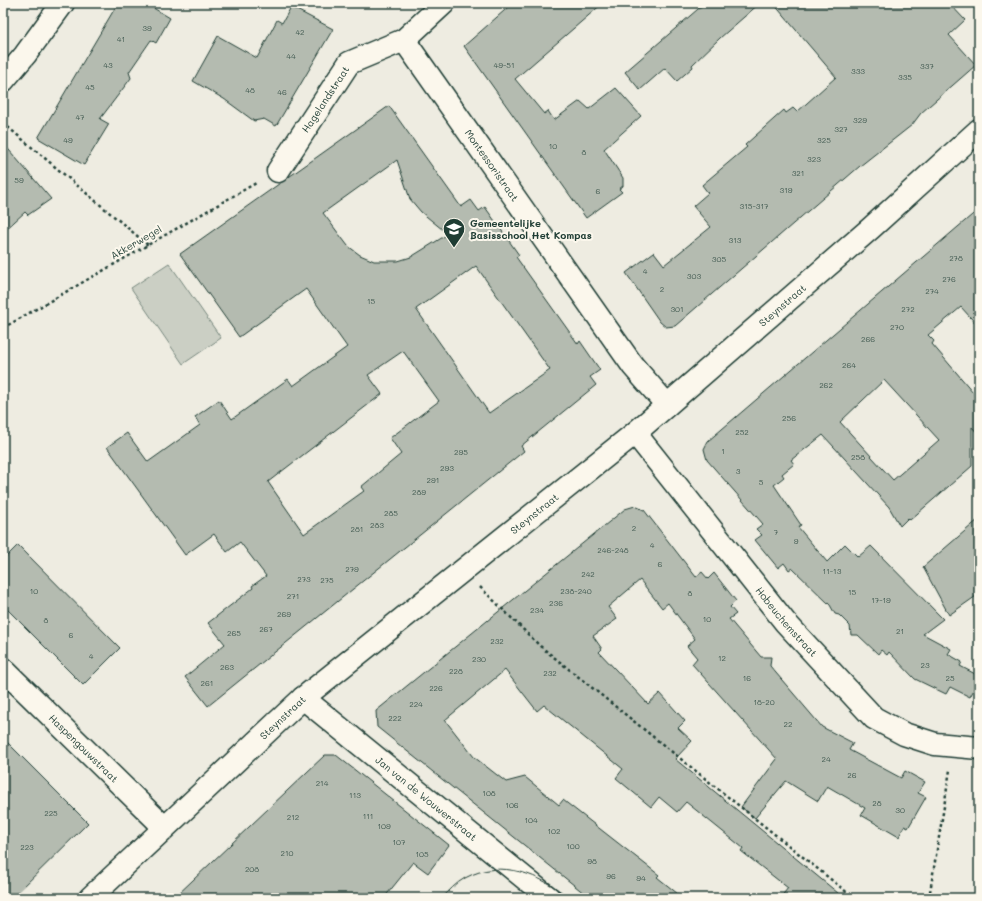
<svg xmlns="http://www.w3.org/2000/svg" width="982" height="901" font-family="Mali,sans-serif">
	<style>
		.green { fill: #cbcfc4; stroke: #75867c }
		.building { fill: #b4bbb0; stroke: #1f3d34; fill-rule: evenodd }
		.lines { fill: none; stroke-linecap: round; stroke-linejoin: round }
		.minor-casing { stroke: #1f3d34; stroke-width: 25 }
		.path { stroke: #1f3d34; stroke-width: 2.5; stroke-dasharray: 3 3; stroke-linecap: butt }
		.minor { stroke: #fbf7ec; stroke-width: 22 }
		.tram { stroke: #1f3d34; stroke-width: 1 }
		.labels { text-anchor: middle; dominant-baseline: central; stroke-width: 4; stroke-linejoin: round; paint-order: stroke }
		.number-label { font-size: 8px; fill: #445c53 }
		.street-label { font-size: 10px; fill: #1f3d34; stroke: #fbf7ec }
		.poi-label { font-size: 10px; font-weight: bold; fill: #1f3d34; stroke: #fbf7ec; text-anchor: start }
	</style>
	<rect width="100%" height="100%" fill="#eeece1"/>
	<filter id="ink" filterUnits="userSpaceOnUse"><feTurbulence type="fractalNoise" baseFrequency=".025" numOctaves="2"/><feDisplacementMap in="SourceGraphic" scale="8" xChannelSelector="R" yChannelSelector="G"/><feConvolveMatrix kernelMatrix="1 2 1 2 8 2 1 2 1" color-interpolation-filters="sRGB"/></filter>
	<g filter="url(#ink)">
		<!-- green -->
		<path class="green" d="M 169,263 L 221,338 L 183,364 L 131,288 Z"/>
		<!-- building -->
		<path class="building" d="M 118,3 L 145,3 L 170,18 L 156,43 L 151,40 L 129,72 L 131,78 L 100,119 L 109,124 L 84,165 L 38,138 Z
			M 513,3 L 603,3 L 515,79 L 544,114 L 548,111 L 554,120 L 580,101 L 589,109 L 616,88 L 641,116 L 604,149 L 623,178 L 623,186 L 619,189 L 622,192 L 586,218 L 464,46 Z
			M 705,3 L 760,3 L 720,38 L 692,65 L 693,67 L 677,81 L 665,68 L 640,90 L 625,72 Z
			M 773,3 L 949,3 L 965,20 L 949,35 L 976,65 L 921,113 L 912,125 L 860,166 L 675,326 L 666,327 L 660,322 L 626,273 L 654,252 L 664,265 L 711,227 L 693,206 L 708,193 L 702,185 L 747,147 L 745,145 L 784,110 L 786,113 L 793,108 L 797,112 L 836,77 Z
			M 291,7 L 333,29 L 276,126 L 264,119 L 254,121 L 224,99 L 193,81 L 218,36 L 257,58 L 277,20 L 282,23 Z
			M 389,106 L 461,207 L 471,200 L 479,211 L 485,207 L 519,255 L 516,257 L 578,344 L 580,341 L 600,370 L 590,377 L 596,385 L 521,446 L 524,451 L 208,706 L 185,677 L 225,644 L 208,623 L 253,588 L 252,586 L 266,576 L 240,542 L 227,552 L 214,534 L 185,555 L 107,447 L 127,433 L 148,462 L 200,425 L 195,417 L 219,400 L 232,419 L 288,379 L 293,386 L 347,347 L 306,289 L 239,337 L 180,254 ZM 397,160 L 410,199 L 421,212 L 448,234 L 411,257 L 398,261 L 374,261 L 360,255 L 348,246 L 323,213 ZM 476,266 L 550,370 L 489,413 L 416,309 ZM 403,351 L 439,401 L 390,438 L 401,454 L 361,487 L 364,491 L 304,534 L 268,482 L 382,394 L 368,375 Z
			M 3,143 L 51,199 L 28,215 L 25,212 L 3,232 Z
			M 979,209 L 979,327 L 961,307 L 928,335 L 934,341 L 932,344 L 979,399 L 979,435 L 972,427 L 972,466 L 910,520 L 908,518 L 900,526 L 889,507 L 823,435 L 791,460 L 794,464 L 782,474 L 784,477 L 774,485 L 801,525 L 798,527 L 827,562 L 845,544 L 858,557 L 871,546 L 943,619 L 923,634 L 951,649 L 948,654 L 962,662 L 960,666 L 979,676 L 979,680 L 970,697 L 950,687 L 946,694 L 915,679 L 889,652 L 887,655 L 881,650 L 878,654 L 858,635 L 851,635 L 850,626 L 839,615 L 835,614 L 830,605 L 792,568 L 789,570 L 784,563 L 778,568 L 755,540 L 762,535 L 756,529 L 763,524 L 707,460 L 704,449 L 708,441 ZM 884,380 L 939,440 L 893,480 L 840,422 Z
			M 635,506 L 644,510 L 696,577 L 702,572 L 708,579 L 714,573 L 736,601 L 730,607 L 736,614 L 729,619 L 761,657 L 771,657 L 770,666 L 822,727 L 853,743 L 849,750 L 901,778 L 905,771 L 925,782 L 918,793 L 926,797 L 908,828 L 904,826 L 899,837 L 861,815 L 865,808 L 827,786 L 818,801 L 786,781 L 755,818 L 741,807 L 777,759 L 692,664 L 697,658 L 687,646 L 695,639 L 668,603 L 662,608 L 640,580 L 608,607 L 617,619 L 593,636 L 602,649 L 599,652 L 648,704 L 660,693 L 685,721 L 678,728 L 692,741 L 675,759 L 844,898 L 780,898 L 788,888 L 741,851 L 743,848 L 686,802 L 677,812 L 659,797 L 651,807 L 616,778 L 623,769 L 544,705 L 537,711 L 505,670 L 445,720 L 474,757 L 506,782 L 525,777 L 559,805 L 563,800 L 659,875 L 657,877 L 683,898 L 590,898 L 377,727 L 376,711 L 625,509 Z
			M 979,519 L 979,594 L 949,615 L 923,567 Z
			M 18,545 L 120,648 L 83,685 L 3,605 L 3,560 Z
			M 3,738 L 88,823 L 12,898 L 3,898 Z
			M 325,755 L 336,755 L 449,845 L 428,873 L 413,862 L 384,898 L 174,898 Z"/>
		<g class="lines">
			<!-- minor casing -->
			<g class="minor-casing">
				<g id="minor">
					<path id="s1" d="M 404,40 L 633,366 L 667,405"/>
					<path d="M 3,81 L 25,55 L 63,3"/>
					<path id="s2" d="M 278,171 L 349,63 L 404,40 L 444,3"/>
					<path id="s3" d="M 635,433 L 785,622 L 874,718 L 904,734 L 935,744 L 979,748"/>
					<path id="s4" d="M 3,669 L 164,827"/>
					<path id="s5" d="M 303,698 L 549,898"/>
					<path id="s6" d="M 90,898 L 303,698 L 635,433 L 871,228 L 979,130"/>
				</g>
			</g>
			<!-- path -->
			<path class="path" d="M 3,123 L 148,245
				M 3,328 L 256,183
				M 480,587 L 540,646 L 854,898
				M 929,898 L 950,770"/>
			<!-- minor -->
			<use href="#minor" class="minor"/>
			<!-- tram -->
			<path class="tram" d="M 442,898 C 449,891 456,883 465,878 C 502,858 540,875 570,898"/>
		</g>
	</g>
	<!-- icons -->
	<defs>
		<g id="school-pin" transform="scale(1.15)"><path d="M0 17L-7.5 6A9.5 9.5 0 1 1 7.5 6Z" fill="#1f3d34" stroke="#fbf7ec"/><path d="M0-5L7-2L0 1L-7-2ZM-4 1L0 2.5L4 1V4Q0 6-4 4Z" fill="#fff"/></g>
	</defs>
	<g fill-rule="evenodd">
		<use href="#school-pin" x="454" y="229"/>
	</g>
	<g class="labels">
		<!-- number labels -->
		<g class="number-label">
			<text x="147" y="28">39</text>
			<text x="300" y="32">42</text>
			<text x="121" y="39">41</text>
			<text x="291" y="56">44</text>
			<text x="108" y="65">43</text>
			<text x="504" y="65">49-51</text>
			<text x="927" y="66">337</text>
			<text x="858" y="71">333</text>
			<text x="905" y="77">335</text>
			<text x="90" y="87">45</text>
			<text x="250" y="90">48</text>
			<text x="282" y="92">46</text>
			<text x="80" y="117">47</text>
			<text x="860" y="120">329</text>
			<text x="841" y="129">327</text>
			<text x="68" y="140">49</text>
			<text x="824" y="140">325</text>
			<text x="553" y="146">10</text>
			<text x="584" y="152">8</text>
			<text x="814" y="159">323</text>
			<text x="798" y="173">321</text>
			<text x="19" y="180">59</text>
			<text x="786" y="190">319</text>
			<text x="598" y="191">6</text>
			<text x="754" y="206">315-317</text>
			<text x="735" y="240">313</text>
			<text x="956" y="258">278</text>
			<text x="719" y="259">305</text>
			<text x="645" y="271">4</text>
			<text x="694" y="276">303</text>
			<text x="949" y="279">276</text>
			<text x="662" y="289">2</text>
			<text x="932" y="291">274</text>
			<text x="371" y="301">15</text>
			<text x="677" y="309">301</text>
			<text x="908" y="309">272</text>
			<text x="897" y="327">270</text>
			<text x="868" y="339">266</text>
			<text x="849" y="365">264</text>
			<text x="826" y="385">262</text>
			<text x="789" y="418">256</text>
			<text x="742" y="432">252</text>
			<text x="723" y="451">1</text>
			<text x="461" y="452">295</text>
			<text x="858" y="457">258</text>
			<text x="447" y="468">293</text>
			<text x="738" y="471">3</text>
			<text x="433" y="480">291</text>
			<text x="761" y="482">5</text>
			<text x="419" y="492">289</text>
			<text x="391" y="513">285</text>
			<text x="377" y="525">283</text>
			<text x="634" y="528">2</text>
			<text x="357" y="529">281</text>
			<text x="776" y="532">7</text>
			<text x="796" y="541">9</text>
			<text x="652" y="545">4</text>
			<text x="613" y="550">246-248</text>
			<text x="660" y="564">6</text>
			<text x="352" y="569">279</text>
			<text x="832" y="571">11-13</text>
			<text x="588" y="574">242</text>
			<text x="304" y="579">273</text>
			<text x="327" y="580">275</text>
			<text x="34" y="591">10</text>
			<text x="576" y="591">238-240</text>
			<text x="852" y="592">15</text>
			<text x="690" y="593">8</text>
			<text x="293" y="596">271</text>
			<text x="881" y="600">17-19</text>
			<text x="556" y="603">236</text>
			<text x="537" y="610">234</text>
			<text x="284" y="614">269</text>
			<text x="707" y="619">10</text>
			<text x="46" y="620">8</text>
			<text x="266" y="629">267</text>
			<text x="900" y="631">21</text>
			<text x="234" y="633">265</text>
			<text x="71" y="635">6</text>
			<text x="497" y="641">232</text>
			<text x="91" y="656">4</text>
			<text x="722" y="658">12</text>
			<text x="479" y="659">230</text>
			<text x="925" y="665">23</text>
			<text x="227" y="667">263</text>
			<text x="456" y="671">228</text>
			<text x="550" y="673">232</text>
			<text x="747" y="678">16</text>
			<text x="950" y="678">25</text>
			<text x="207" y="683">261</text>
			<text x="436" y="688">226</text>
			<text x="764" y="702">18-20</text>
			<text x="416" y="704">224</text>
			<text x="395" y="718">222</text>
			<text x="788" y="724">22</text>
			<text x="826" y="759">24</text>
			<text x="852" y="775">26</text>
			<text x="322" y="783">214</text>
			<text x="489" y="793">108</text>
			<text x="355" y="795">113</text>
			<text x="877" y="803">28</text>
			<text x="512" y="805">106</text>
			<text x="900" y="810">30</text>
			<text x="51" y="813">225</text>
			<text x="368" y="816">111</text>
			<text x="293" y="817">212</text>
			<text x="531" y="820">104</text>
			<text x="384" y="826">109</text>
			<text x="554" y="831">102</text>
			<text x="399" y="842">107</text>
			<text x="573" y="846">100</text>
			<text x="27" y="847">223</text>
			<text x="287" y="853">210</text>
			<text x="422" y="854">105</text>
			<text x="592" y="861">98</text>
			<text x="252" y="869">208</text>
			<text x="611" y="876">96</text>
			<text x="641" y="878">94</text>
		</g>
		<!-- street labels -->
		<g class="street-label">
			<text stroke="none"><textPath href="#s2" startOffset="86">Hagelandstraat</textPath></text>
			<text stroke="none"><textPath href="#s1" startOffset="153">Montessoristraat</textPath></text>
			<text transform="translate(136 242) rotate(-30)">Akkerwegel</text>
			<text stroke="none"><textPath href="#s6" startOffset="912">Steynstraat</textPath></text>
			<text stroke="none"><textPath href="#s6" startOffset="588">Steynstraat</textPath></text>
			<text stroke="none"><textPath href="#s3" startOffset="242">Hobeuchemstraat</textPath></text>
			<text stroke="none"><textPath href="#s6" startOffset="264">Steynstraat</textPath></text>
			<text stroke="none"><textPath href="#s4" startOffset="113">Haspengouwstraat</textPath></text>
			<text stroke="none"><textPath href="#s5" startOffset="159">Jan van de Wouwerstraat</textPath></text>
		</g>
		<!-- poi labels -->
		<g class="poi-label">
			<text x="470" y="223">Gemeentelijke<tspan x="470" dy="12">Basisschool Het Kompas</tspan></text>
		</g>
	</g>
	<!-- margin -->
	<rect width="982" height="901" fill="none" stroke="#fbf7ec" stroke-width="16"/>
	<rect x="8" y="8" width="966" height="885" fill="none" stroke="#1f3d34" stroke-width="1.5" filter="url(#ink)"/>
</svg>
